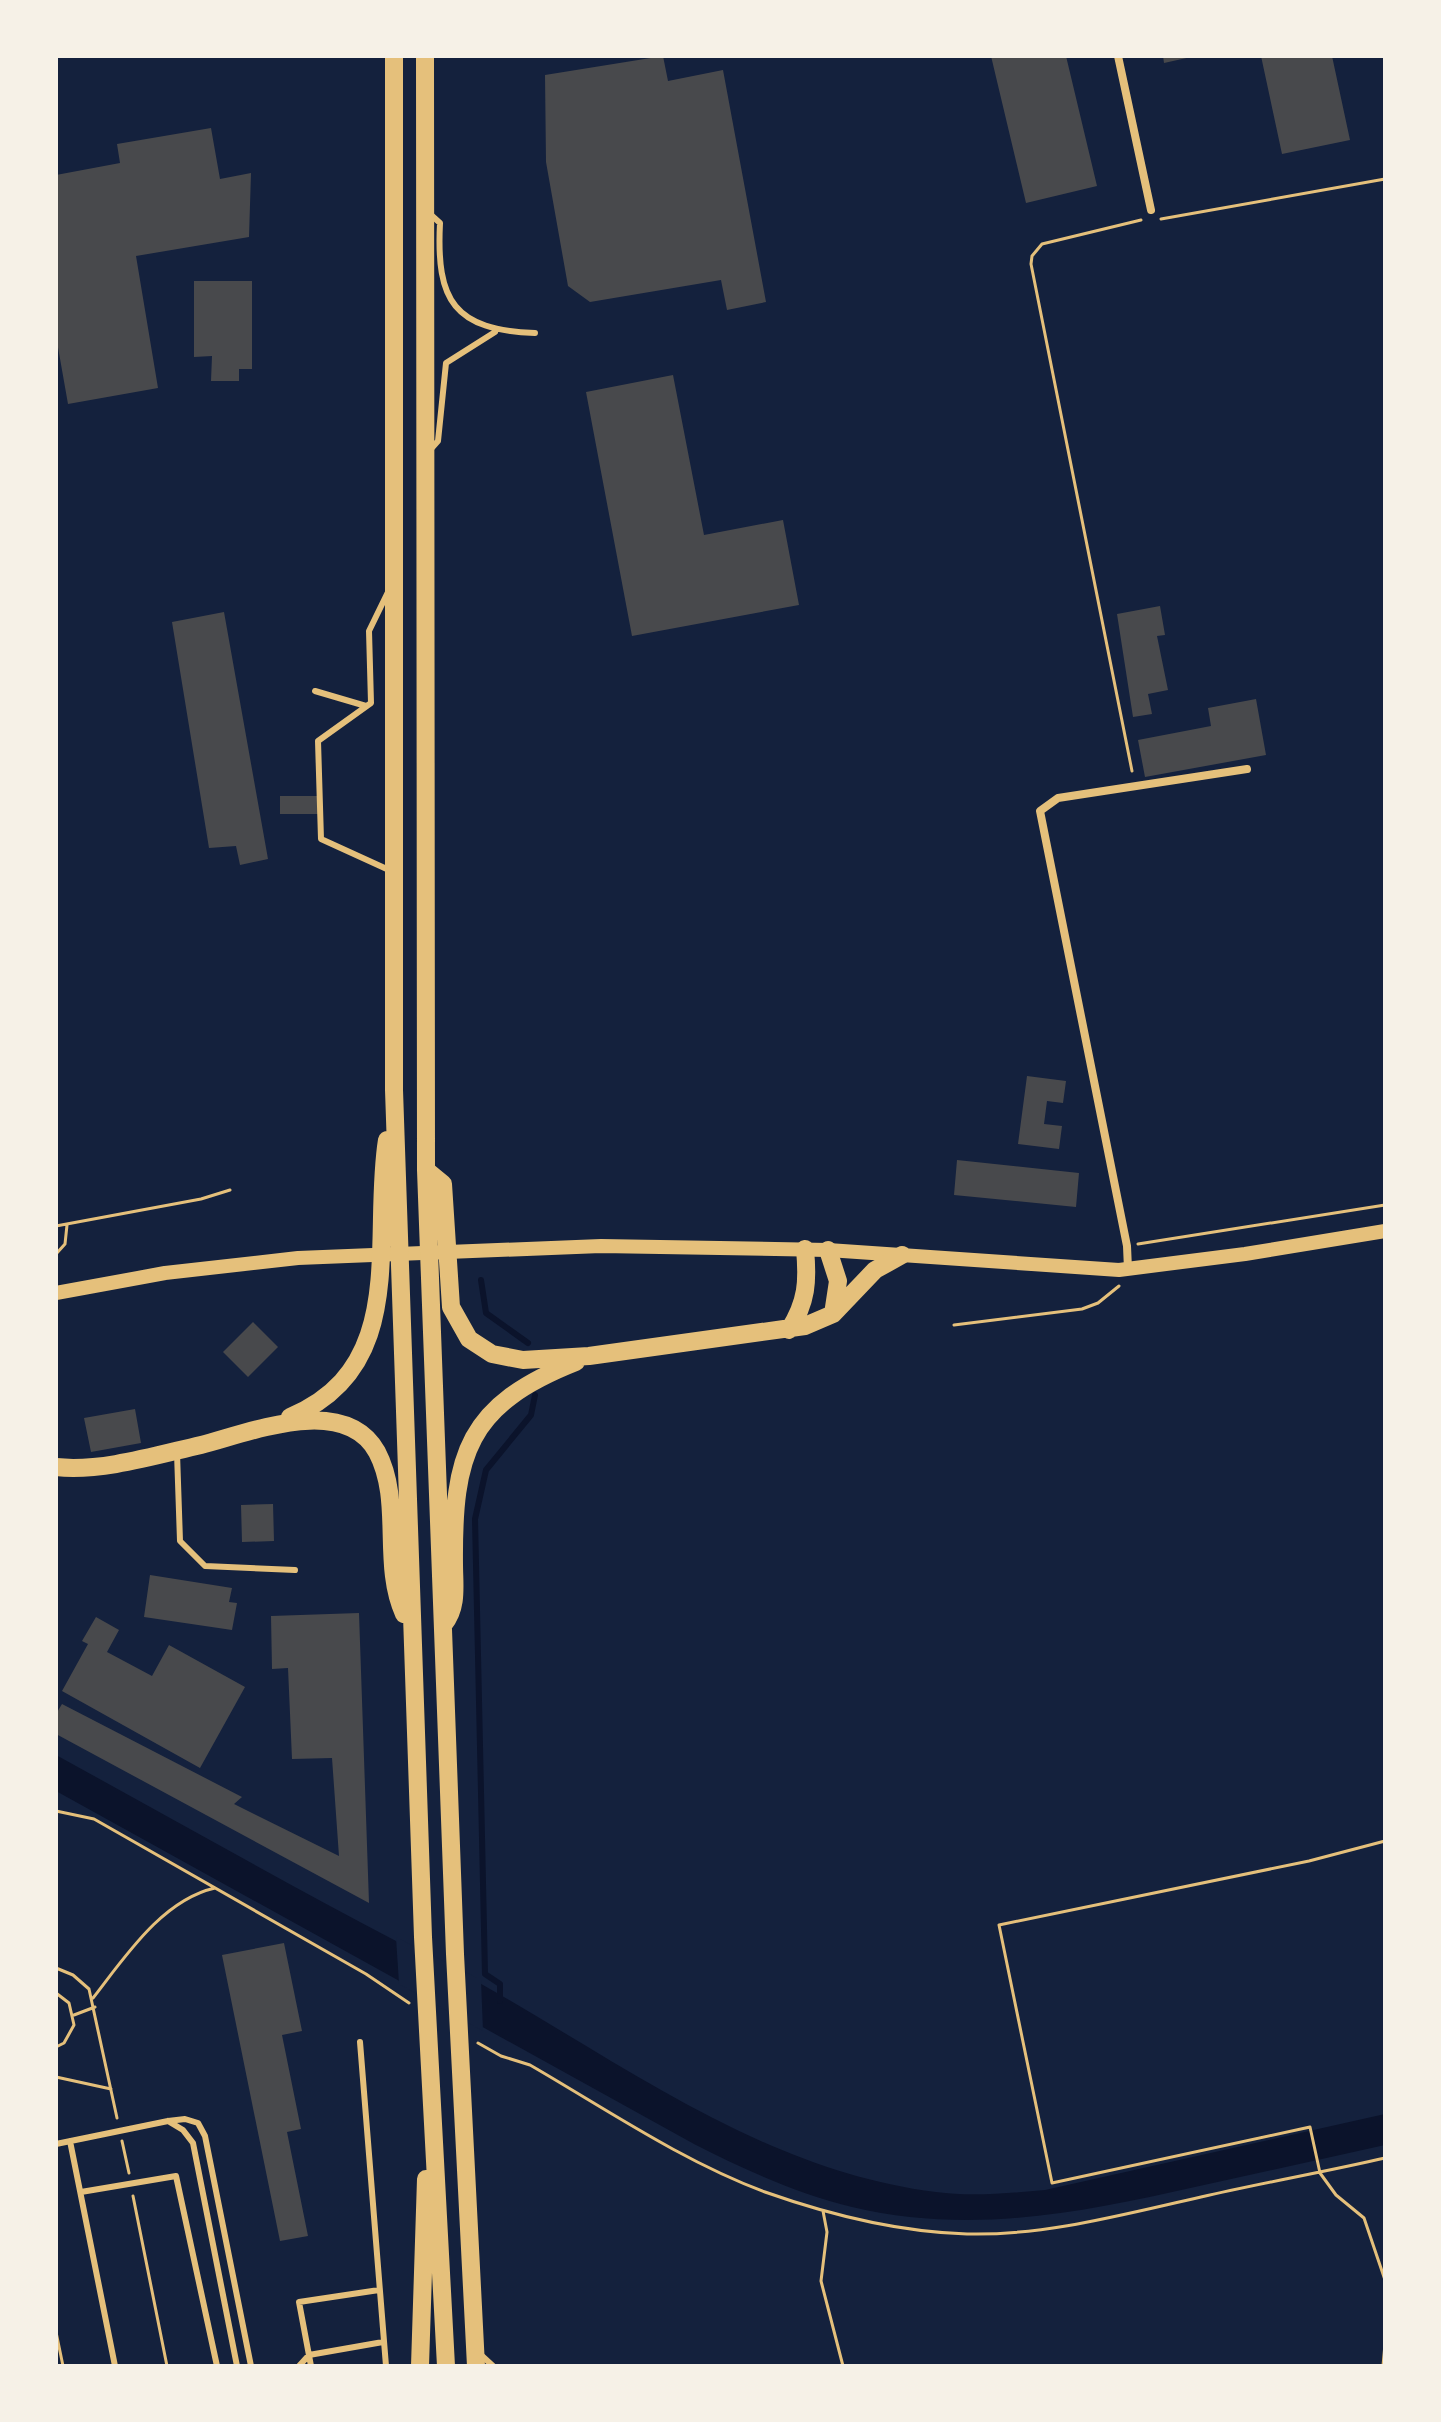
<svg xmlns="http://www.w3.org/2000/svg" width="1441" height="2422" font-family="Ubuntu,sans-serif">
	<style>
		.water { fill: #0b132b }
		.pier { fill: #14213d }
		.lines { fill: none; stroke-linecap: round; stroke-linejoin: round }
		.stream { stroke: #0b132b; stroke-width: 6 }
		.building { fill: #48494c }
		.path { stroke: #e5c07b; stroke-width: 3 }
		.service { stroke: #e5c07b; stroke-width: 6 }
		.minor { stroke: #e5c07b; stroke-width: 8 }
		.tertiary { stroke: #e5c07b; stroke-width: 14 }
		.trunk { stroke: #e5c07b; stroke-width: 18 }
	</style>
	<rect width="100%" height="100%" fill="#14213d"/>
	<!-- water -->
	<path class="water" d="M 56,1755 C 169,1817 282,1881 396,1941 C 425,1956 455,1969 483,1985 C 628,2067 766,2171 936,2192 C 972,2197 1009,2193 1045,2190 L 1385,2114 L 1385,2145 C 1322,2159 1258,2173 1195,2187 C 1079,2213 970,2235 852,2207 C 796,2193 745,2170 694,2144 L 56,1791 Z"/>
	<!-- pier -->
	<path class="pier" d="M 396,1937 L 481,1980 L 483,2031 L 399,1984 Z"/>
	<g class="lines">
		<!-- stream -->
		<path class="stream" d="M 481,1280 L 486,1313 L 528,1343
			M 500,2001 L 500,1984 L 485,1974 L 475,1519 L 486,1470 L 531,1415 L 535,1395"/>
	</g>
	<!-- building -->
	<path class="building" d="M 663,56 L 668,81 L 723,70 L 766,302 L 727,310 L 721,280 L 590,302 L 568,286 L 546,162 L 545,75 Z
		M 991,56 L 1066,56 L 1097,186 L 1026,203 Z
		M 1163,56 L 1190,56 L 1191,57 L 1164,63 Z
		M 1261,56 L 1332,56 L 1350,140 L 1282,154 Z
		M 211,128 L 220,179 L 251,173 L 249,237 L 136,256 L 158,388 L 68,404 L 56,336 L 56,175 L 120,163 L 117,144 Z
		M 194,281 L 252,281 L 252,369 L 239,369 L 239,381 L 211,381 L 212,356 L 194,357 Z
		M 673,375 L 704,535 L 783,520 L 799,605 L 632,636 L 586,392 Z
		M 1160,606 L 1165,635 L 1157,636 L 1168,690 L 1148,694 L 1152,714 L 1133,717 L 1117,614 Z
		M 224,612 L 268,859 L 240,865 L 236,846 L 209,848 L 172,622 Z
		M 1256,699 L 1266,755 L 1145,777 L 1138,740 L 1211,726 L 1208,708 Z
		M 280,796 L 318,796 L 318,814 L 280,814 Z
		M 1027,1076 L 1066,1081 L 1063,1103 L 1047,1101 L 1044,1124 L 1062,1126 L 1059,1149 L 1018,1144 Z
		M 957,1160 L 1079,1173 L 1076,1207 L 954,1195 Z
		M 253,1322 L 278,1347 L 248,1377 L 223,1352 Z
		M 135,1409 L 141,1443 L 91,1452 L 84,1418 Z
		M 273,1504 L 274,1541 L 242,1542 L 241,1505 Z
		M 150,1575 L 232,1588 L 229,1602 L 237,1603 L 232,1630 L 144,1617 Z
		M 359,1613 L 369,1903 L 56,1734 L 56,1714 L 62,1704 L 242,1797 L 234,1804 L 339,1856 L 332,1758 L 292,1759 L 288,1668 L 272,1669 L 271,1616 Z
		M 96,1617 L 119,1630 L 107,1652 L 152,1676 L 169,1645 L 245,1687 L 200,1768 L 62,1691 L 88,1644 L 82,1641 Z
		M 284,1943 L 302,2031 L 282,2035 L 301,2129 L 287,2132 L 308,2236 L 280,2241 L 222,1955 Z"/>
	<g class="lines">
		<!-- path -->
		<path class="path" d="M 1161,219 L 1385,179
			M 1132,771 L 1031,264 L 1032,256 L 1042,244 L 1141,220
			M 56,1226 L 201,1199 L 230,1190
			M 1138,1244 L 1385,1205
			M 56,1254 L 65,1244 L 67,1225
			M 954,1325 L 1082,1309 L 1098,1303 L 1119,1286
			M 56,1811 L 94,1819 L 366,1974 L 409,2003
			M 1385,1841 L 1309,1861 L 999,1925 L 1052,2183 L 1310,2127 L 1320,2173 L 1336,2195 L 1364,2218 L 1385,2280
			M 56,1968 L 73,1975 L 89,1989 L 117,2118
			M 56,1993 L 69,2003 L 74,2025 L 64,2043 L 56,2047
			M 93,1998 C 125,1957 162,1900 215,1888
			M 74,2015 L 95,2007
			M 478,2043 L 501,2056 L 530,2065 C 606,2109 682,2161 765,2192 C 830,2215 898,2232 967,2234 C 1045,2236 1125,2214 1201,2197 C 1262,2183 1324,2172 1385,2158
			M 56,2077 L 111,2089
			M 122,2141 L 129,2173
			M 133,2196 L 167,2366
			M 823,2211 L 827,2232 L 821,2281 L 843,2366
			M 56,2332 L 63,2366
			M 1383,2366 L 1385,2344"/>
		<!-- service -->
		<path class="service" d="M 430,214 L 440,223 C 436,301 454,330 535,333
			M 430,450 L 438,441 L 446,363 L 495,332
			M 388,592 L 369,631 L 371,703 L 318,741 L 321,839 L 389,870
			M 315,691 L 366,706
			M 177,1453 L 180,1541 L 205,1566 L 295,1570
			M 360,2042 L 386,2366
			M 168,2121 L 183,2130 L 193,2143 L 237,2366
			M 70,2141 L 115,2366
			M 56,2144 L 168,2121 L 185,2119 L 198,2123 L 205,2136 L 251,2366
			M 81,2192 L 176,2176 L 217,2366
			M 481,2355 L 493,2366
			M 299,2366 L 309,2355 L 383,2342
			M 311,2366 L 299,2302 L 379,2290"/>
		<!-- minor -->
		<path class="minor" d="M 1118,56 L 1151,210
			M 1128,1269 L 1127,1246 L 1040,811 L 1058,798 L 1247,769"/>
		<!-- tertiary -->
		<path class="tertiary" d="M 56,1293 L 165,1273 L 298,1258 L 601,1246 L 828,1250 L 1119,1270 L 1245,1254 L 1385,1231"/>
		<!-- trunk -->
		<path class="trunk" d="M 394,56 L 394,1090 L 423,1937 L 446,2366
			M 425,56 L 426,1170 L 455,1954 L 476,2366
			M 426,1170 L 443,1184 L 451,1307 L 469,1339 L 492,1354 L 523,1360 L 589,1356 L 805,1326 L 833,1314 L 875,1270 L 902,1255
			M 828,1250 L 838,1281 L 833,1314
			M 789,1330 C 807,1302 808,1281 805,1249
			M 290,1417 C 410,1367 371,1240 387,1140
			M 56,1467 C 102,1472 157,1455 201,1445 C 249,1433 344,1393 377,1452 C 403,1501 381,1563 404,1614
			M 444,1624 C 458,1607 454,1585 454,1564 C 453,1454 467,1405 576,1362
			M 420,2366 L 426,2179"/>
	</g>
	<!-- border -->
	<rect width="1441" height="2422" fill="none" stroke="#f6f1e7" stroke-width="116"/>
</svg>
